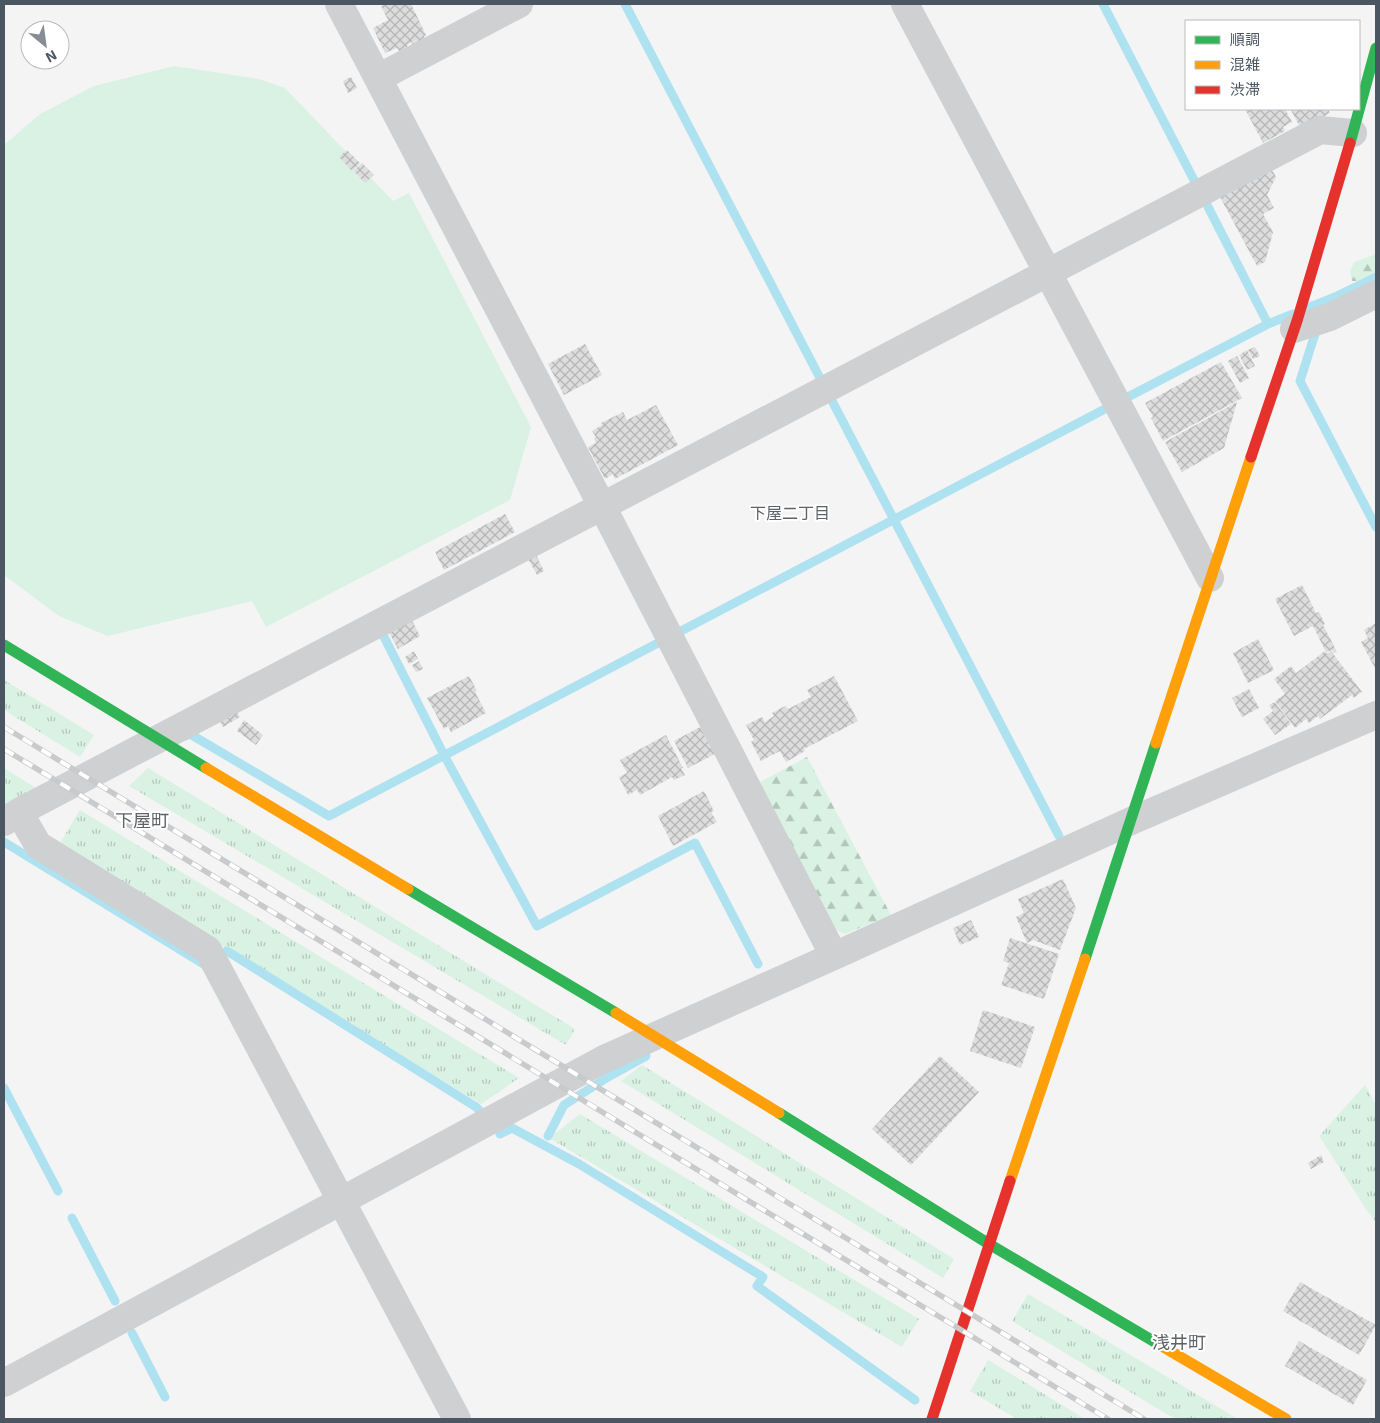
<svg xmlns="http://www.w3.org/2000/svg" width="1380" height="1423" font-family="'Exo 2','Noto Sans JP',sans-serif">
	<style>
		.grass { fill: url(#grass-tufts) }
		.forest { fill: url(#forest-firs) }
		.pitch { fill: #d9f2e3 }
		.lines { fill: none; stroke-linecap: round; stroke-linejoin: round }
		.stream { stroke: #aee2f0; stroke-width: 9 }
		.building { fill: url(#building-cross-hatch) }
		.street { stroke: #ced0d2; stroke-width: 28 }
		.fast { stroke: #30b455; stroke-width: 11 }
		.slow { stroke: #ff9f0a; stroke-width: 11 }
		.jam { stroke: #e5322d; stroke-width: 11 }
		.rail-casing { stroke: #c9cacc; stroke-width: 5.5 }
		.rail { stroke: #fff; stroke-width: 4; stroke-dasharray: 11; stroke-linecap: butt }
		.labels { text-anchor: middle; dominant-baseline: central; stroke-width: 4; stroke-linejoin: round; paint-order: stroke }
		.neighbourhood-label { font-size: 16px; fill: #5f6368; stroke: #fff }
		.quarter-label { font-size: 18px; fill: #5f6368; stroke: #fff }
	</style>
	<defs>
		<pattern id="grass-tufts" width="24" height="20" patternUnits="userSpaceOnUse" patternTransform="scale(1.25)"><rect width="24" height="20" fill="#d9f2e3"/><path d="M3 7l-1-3M5 7V3M7 7l1-3M15 17l-1-3M17 17v-4M19 17l1-3" fill="none" stroke="#b2c7bb"/></pattern>
		<pattern id="forest-firs" width="22" height="20" patternUnits="userSpaceOnUse" patternTransform="scale(1.25)"><rect width="22" height="20" fill="#d9f2e3"/><path d="M5 1l3.5 6h-7zM16 11l3.5 6h-7z" fill="#b2c7bb"/></pattern>
		<pattern id="building-cross-hatch" width="8" height="8" patternUnits="userSpaceOnUse" patternTransform="scale(1.25)"><rect width="8" height="8" fill="#ddddde"/><path d="M0 0l8 8M0 8l8-8" fill="none" stroke="#b5b6b7"/></pattern>
	</defs>
	<rect width="100%" height="100%" fill="#f4f4f4"/>
	<!-- grass -->
	<path class="grass" d="M 4,680 L 94,735 L 80,757 L 4,710 Z
		M 4,768 L 36,788 L 4,810 Z
		M 148,768 L 575,1029 L 566,1045 L 129,786 Z
		M 80,810 L 519,1078 L 481,1104 L 58,846 Z
		M 642,1065 L 954,1259 L 943,1278 L 621,1081 Z
		M 1365,1085 L 1376,1105 L 1376,1222 L 1366,1209 L 1319,1136 Z
		M 580,1114 L 919,1319 L 902,1347 L 549,1138 Z
		M 1028,1294 L 1238,1419 L 1175,1419 L 1012,1321 Z
		M 988,1360 L 1085,1419 L 1017,1419 L 970,1391 Z"/>
	<!-- forest -->
	<path class="forest" d="M 1376,254 L 1376,272 L 1357,281 L 1352,281 L 1350,271 L 1354,262 Z
		M 807,757 L 891,915 L 845,934 L 832,928 L 758,783 Z"/>
	<!-- pitch -->
	<path class="pitch" d="M 174,66 L 259,79 L 285,88 L 393,201 L 409,193 L 531,427 L 510,500 L 266,627 L 252,601 L 108,636 L 59,616 L 4,575 L 4,145 L 40,114 L 94,86 Z"/>
	<g class="lines">
		<!-- stream -->
		<path class="stream" d="M 625,4 L 821,380
			M 1103,4 L 1197,186
			M 1205,201 L 1268,324
			M 1305,309 L 1335,297 L 1376,277
			M 1315,334 L 1300,381 L 1376,527
			M 830,397 L 1059,836
			M 1124,399 L 1268,324 L 1293,314
			M 381,631 L 444,755 L 537,926 L 695,843 L 758,964
			M 681,631 L 1103,410
			M 185,736 L 190,734 L 329,816 L 656,644
			M 4,842 L 205,965
			M 227,951 L 476,1107 L 480,1111
			M 4,1088 L 58,1191
			M 500,1134 L 512,1128 L 579,1164 L 763,1277 L 757,1286 L 915,1400
			M 548,1136 L 564,1105 L 608,1077 L 646,1056
			M 72,1218 L 115,1301
			M 132,1333 L 165,1397"/>
	</g>
	<!-- building -->
	<path class="building" d="M 386,4 L 411,4 L 426,35 L 424,36 L 426,41 L 413,48 L 411,44 L 418,39 L 407,45 L 408,47 L 399,51 L 397,48 L 385,53 L 373,28 L 388,20 L 381,6 Z
		M 351,77 L 357,88 L 348,93 L 343,81 Z
		M 1245,109 L 1285,109 L 1292,122 L 1283,127 L 1285,131 L 1263,143 Z
		M 1294,109 L 1328,109 L 1330,113 L 1301,129 L 1291,110 Z
		M 347,150 L 360,163 L 352,171 L 339,157 Z
		M 362,163 L 374,175 L 365,183 L 354,171 Z
		M 1271,168 L 1276,177 L 1267,195 L 1274,208 L 1263,214 L 1273,232 L 1265,262 L 1257,266 L 1219,195 Z
		M 585,344 L 602,375 L 564,395 L 548,364 Z
		M 1255,347 L 1260,356 L 1253,359 L 1248,350 Z
		M 1247,350 L 1255,366 L 1247,370 L 1239,355 Z
		M 1237,356 L 1249,378 L 1240,383 L 1228,361 Z
		M 1221,362 L 1242,398 L 1163,441 L 1151,418 L 1153,417 L 1145,403 Z
		M 1237,402 L 1224,448 L 1182,472 L 1165,442 Z
		M 656,405 L 678,445 L 615,479 L 613,474 L 605,479 L 588,447 L 596,443 L 594,438 L 596,437 L 592,431 L 602,425 L 601,423 L 623,412 L 627,420 Z
		M 505,514 L 515,532 L 444,570 L 435,552 Z
		M 535,553 L 544,571 L 537,575 L 527,557 Z
		M 1302,585 L 1316,613 L 1319,612 L 1325,624 L 1323,625 L 1337,652 L 1334,653 L 1332,650 L 1326,652 L 1313,626 L 1294,636 L 1275,599 Z
		M 409,615 L 420,636 L 398,649 L 386,627 Z
		M 1376,623 L 1376,670 L 1361,642 L 1368,638 L 1364,630 Z
		M 1258,639 L 1274,670 L 1248,683 L 1233,653 Z
		M 414,651 L 418,659 L 409,664 L 405,657 Z
		M 1325,651 L 1328,655 L 1327,654 L 1331,651 L 1362,692 L 1354,698 L 1352,695 L 1320,719 L 1318,716 L 1309,723 L 1306,719 L 1295,728 L 1275,701 L 1285,694 L 1274,679 L 1291,666 L 1296,673 Z
		M 419,661 L 423,669 L 416,672 L 412,665 Z
		M 469,676 L 477,691 L 475,692 L 486,713 L 451,732 L 448,726 L 444,729 L 427,698 Z
		M 834,676 L 858,721 L 804,749 L 805,751 L 786,762 L 780,751 L 761,761 L 751,742 L 754,740 L 746,725 L 762,717 L 765,722 L 774,716 L 772,713 L 785,706 L 788,709 L 811,697 L 807,690 Z
		M 1249,689 L 1259,708 L 1242,717 L 1232,698 Z
		M 1275,702 L 1291,724 L 1275,735 L 1263,719 L 1273,711 L 1269,705 Z
		M 236,710 L 240,717 L 223,727 L 218,719 Z
		M 244,720 L 263,735 L 256,745 L 237,731 Z
		M 700,727 L 715,754 L 688,768 L 674,741 Z
		M 666,735 L 683,768 L 681,768 L 685,775 L 674,780 L 672,777 L 640,795 L 637,790 L 628,795 L 619,777 L 627,773 L 620,760 Z
		M 704,791 L 714,811 L 711,812 L 717,822 L 673,846 L 658,816 Z
		M 1063,879 L 1076,908 L 1060,950 L 1033,940 L 1027,943 L 1016,917 L 1024,913 L 1018,899 Z
		M 971,920 L 979,937 L 960,945 L 953,928 Z
		M 1010,938 L 1059,954 L 1044,999 L 1001,985 L 1009,963 L 1003,961 Z
		M 983,1010 L 1035,1027 L 1021,1068 L 970,1051 Z
		M 940,1056 L 979,1092 L 911,1165 L 872,1129 Z
		M 1321,1155 L 1324,1162 L 1311,1169 L 1308,1163 Z
		M 1300,1282 L 1376,1325 L 1359,1355 L 1283,1311 Z
		M 1299,1341 L 1367,1380 L 1353,1405 L 1285,1366 Z"/>
	<g class="lines">
		<!-- street -->
		<path class="street" d="M 339,4 L 602,506 L 834,956
			M 905,4 L 1210,578
			M 378,78 L 519,4
			M 1294,329 L 1330,317 L 1376,294
			M 19,812 L 38,845 L 208,950 L 457,1419
			M 4,822 L 19,812 L 158,739 L 1320,130 L 1353,133
			M 4,1383 L 604,1059 L 834,956 L 1131,821 L 1376,715"/>
		<!-- fast -->
		<path class="fast" d="M 1350,143 L 1376,48
			M 4,645 L 206,768
			M 408,889 L 616,1013
			M 1085,959 L 1156,743
			M 779,1113 L 989,1244 L 1160,1345"/>
		<!-- slow -->
		<path class="slow" d="M 1156,743 L 1251,457
			M 206,768 L 408,889
			M 616,1013 L 779,1113
			M 1010,1181 L 1085,959
			M 1160,1345 L 1286,1419"/>
		<!-- jam -->
		<path class="jam" d="M 1251,457 L 1297,321 L 1350,143
			M 932,1419 L 1010,1181"/>
		<!-- rail casing -->
		<g class="rail-casing">
			<path id="rail" d="M 4,727 L 1144,1419
				M 4,749 L 1108,1419"/>
		</g>
		<!-- rail -->
		<use href="#rail" class="rail"/>
	</g>
	<g class="labels">
		<!-- neighbourhood labels -->
		<g class="neighbourhood-label">
			<text x="790" y="512">下屋二丁目</text>
		</g>
		<!-- quarter labels -->
		<g class="quarter-label">
			<text x="142" y="820">下屋町</text>
			<text x="1179" y="1342">浅井町</text>
		</g>
	</g>
	<!-- border -->
	<rect width="1380" height="1423" fill="none" stroke="#4a5661" stroke-width="10"/>
	<!-- legend -->
	<rect x="1185" y="20" width="175" height="90" fill="#ffffff" stroke="#b7bbc0"/>
	<rect x="1195" y="36" width="25" height="8" fill="#30b455" stroke="#b7bbc0"/>
	<text x="1230" y="45" font-size="15" fill="#4a5661">順調</text>
	<rect x="1195" y="61" width="25" height="8" fill="#ff9f0a" stroke="#b7bbc0"/>
	<text x="1230" y="70" font-size="15" fill="#4a5661">混雑</text>
	<rect x="1195" y="86" width="25" height="8" fill="#e5322d" stroke="#b7bbc0"/>
	<text x="1230" y="95" font-size="15" fill="#4a5661">渋滞</text>
	<!-- north arrow -->
	<g transform="translate(45 45) rotate(151)"><circle r="24" fill="#ffffff" stroke="#b7bbc0"/>
	<path d="M0-4L9 19L0 12L-9 19Z" fill="#868d94"/>
	<text y="-8" font-size="14" font-weight="bold" text-anchor="middle" fill="#4a5661">N</text>
	</g>
</svg>
